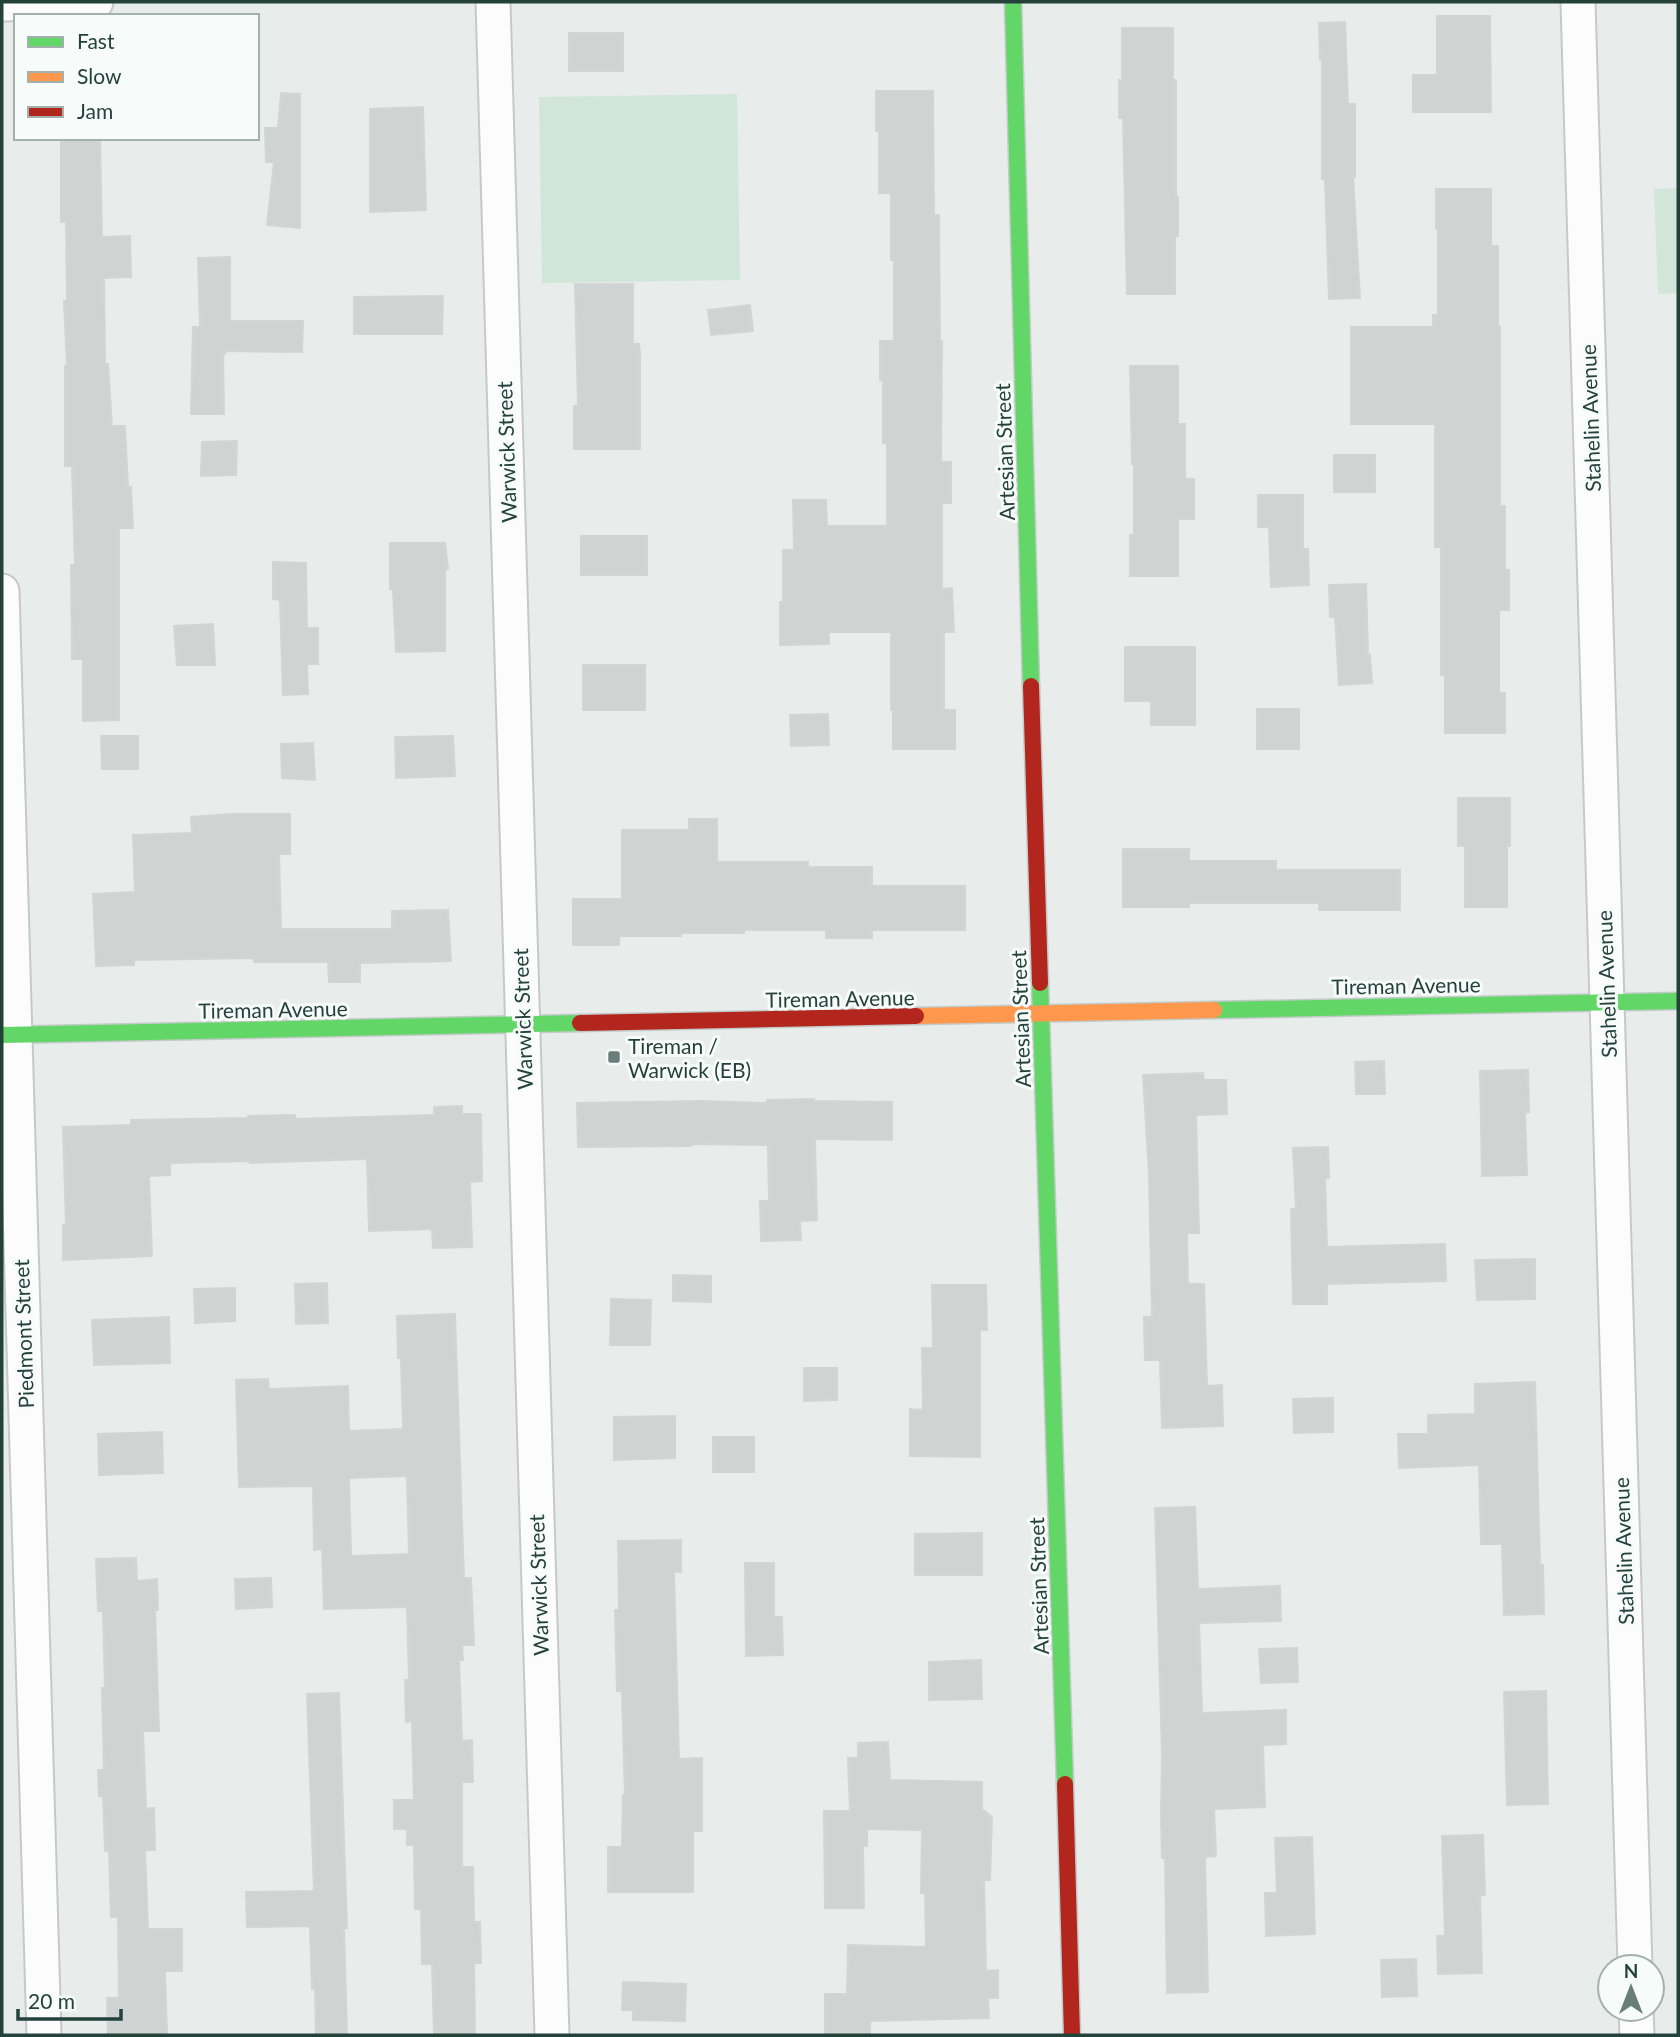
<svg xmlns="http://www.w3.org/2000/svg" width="1680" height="2037" font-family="Lato,sans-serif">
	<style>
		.green { fill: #d1e6d8 }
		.building { fill: #cfd4d2; stroke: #d1d6d4; stroke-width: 2; fill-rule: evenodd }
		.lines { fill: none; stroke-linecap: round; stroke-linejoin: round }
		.street-casing { stroke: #c5cac8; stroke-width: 37 }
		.fast-casing { stroke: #c3cbc8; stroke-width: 19 }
		.slow-casing { stroke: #c3cbc8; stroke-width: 19 }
		.jam-casing { stroke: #c3cbc8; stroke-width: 19 }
		.street { stroke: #fcfcfc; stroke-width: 33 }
		.fast { stroke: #63d668; stroke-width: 16 }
		.slow { stroke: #ff974d; stroke-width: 16 }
		.jam { stroke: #b3261e; stroke-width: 16 }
		.poi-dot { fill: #697e78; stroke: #f7fbf9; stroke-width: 2.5 }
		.labels { text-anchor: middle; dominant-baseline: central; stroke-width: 6; stroke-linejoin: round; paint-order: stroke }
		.street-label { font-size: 21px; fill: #24423a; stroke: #f7fbf9 }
		.poi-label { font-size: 21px; fill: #24423a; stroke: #f7fbf9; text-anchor: start }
	</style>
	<rect width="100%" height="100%" fill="#e8edeb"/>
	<!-- green -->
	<path class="green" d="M 737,94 L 740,280 L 542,283 L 539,97 Z
		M 1678,188 L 1678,293 L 1658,294 L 1654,189 Z"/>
	<!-- building -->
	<path class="building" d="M 1437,16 L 1490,16 L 1491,112 L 1413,112 L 1413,75 L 1437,75 Z
		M 1345,22 L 1348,104 L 1355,104 L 1355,177 L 1353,177 L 1360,298 L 1329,299 L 1325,179 L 1322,179 L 1322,60 L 1320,60 L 1319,23 Z
		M 1122,28 L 1173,28 L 1173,80 L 1176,80 L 1176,197 L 1178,197 L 1178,236 L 1175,236 L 1175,294 L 1127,294 L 1123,118 L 1119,118 L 1119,80 L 1122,80 Z
		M 569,33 L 623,33 L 623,71 L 569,71 Z
		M 876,91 L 933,91 L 934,215 L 939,215 L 940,341 L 942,341 L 941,462 L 951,462 L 951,503 L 942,503 L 942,589 L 952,588 L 954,632 L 944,632 L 944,710 L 955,710 L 955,749 L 893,749 L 893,710 L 891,710 L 891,632 L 829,632 L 829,644 L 780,645 L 780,602 L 783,602 L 783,550 L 794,550 L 793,500 L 826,500 L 827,526 L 887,526 L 887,443 L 883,443 L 883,380 L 880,380 L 880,341 L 894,341 L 894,260 L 891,260 L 891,193 L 879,193 L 879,131 L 876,131 Z
		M 281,93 L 300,94 L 300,228 L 267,225 L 274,162 L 266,162 L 265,128 L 278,128 Z
		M 423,107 L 426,210 L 370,212 L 370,109 Z
		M 61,138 L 100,138 L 102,237 L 130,236 L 131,277 L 104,278 L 105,364 L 108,364 L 112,426 L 125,426 L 128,487 L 131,487 L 133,528 L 119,528 L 119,720 L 83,721 L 83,659 L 72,659 L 71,565 L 75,565 L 72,466 L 65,466 L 65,366 L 67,366 L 64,301 L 67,301 L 66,222 L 61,222 Z
		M 1436,189 L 1491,189 L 1491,246 L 1498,246 L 1498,327 L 1500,327 L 1500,506 L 1505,506 L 1505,570 L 1509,570 L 1509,610 L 1499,610 L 1499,693 L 1505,693 L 1505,733 L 1445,733 L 1445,675 L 1441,675 L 1441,547 L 1435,547 L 1435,424 L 1351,424 L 1351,327 L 1433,327 L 1433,315 L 1438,315 L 1438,229 L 1436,229 Z
		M 230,257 L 230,321 L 303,321 L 302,352 L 225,351 L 225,354 L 223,354 L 224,414 L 191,414 L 193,327 L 200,327 L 198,258 Z
		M 575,284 L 633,284 L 633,344 L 639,344 L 640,353 L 640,449 L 574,449 L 574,406 L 578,406 Z
		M 443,296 L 442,334 L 354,334 L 354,297 Z
		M 750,305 L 753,331 L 711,335 L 708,310 Z
		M 1130,366 L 1178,366 L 1178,424 L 1185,424 L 1185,479 L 1194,479 L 1194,519 L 1178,519 L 1178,576 L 1130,576 L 1130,535 L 1134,535 L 1134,464 L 1132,464 Z
		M 237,441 L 236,475 L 201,476 L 202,442 Z
		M 1334,455 L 1375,455 L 1375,492 L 1334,492 Z
		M 1258,495 L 1303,495 L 1303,549 L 1308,549 L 1309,585 L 1271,587 L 1269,527 L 1258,527 Z
		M 581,536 L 647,536 L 647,575 L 581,575 Z
		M 390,543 L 445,543 L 448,569 L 445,569 L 445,651 L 396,652 L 393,590 L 390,589 Z
		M 273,562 L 306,563 L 307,628 L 318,628 L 318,664 L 307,664 L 308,694 L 283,695 L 280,600 L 273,599 Z
		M 1366,584 L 1368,655 L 1370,655 L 1372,683 L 1339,685 L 1335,617 L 1330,617 L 1329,585 Z
		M 213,624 L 215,665 L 177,665 L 174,626 Z
		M 1125,647 L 1195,647 L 1195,725 L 1151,725 L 1151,701 L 1125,701 Z
		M 583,665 L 645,665 L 645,710 L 583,710 Z
		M 1257,709 L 1299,709 L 1299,749 L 1257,749 Z
		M 828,714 L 829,745 L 791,746 L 790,715 Z
		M 101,736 L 138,736 L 138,769 L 102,769 Z
		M 453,736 L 455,776 L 396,778 L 395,737 Z
		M 313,743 L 315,780 L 282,778 L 281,744 Z
		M 1458,798 L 1510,798 L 1510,846 L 1507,846 L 1507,907 L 1465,907 L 1465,846 L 1458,846 Z
		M 233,814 L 290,814 L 290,854 L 279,854 L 281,929 L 392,929 L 392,911 L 448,910 L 451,961 L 360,963 L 360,982 L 329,982 L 328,962 L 254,962 L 254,958 L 134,960 L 134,965 L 96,966 L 93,894 L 135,892 L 133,835 L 192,833 L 191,817 Z
		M 689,819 L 717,819 L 717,862 L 808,862 L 808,867 L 872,867 L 872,886 L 965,886 L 965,930 L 872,930 L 872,938 L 826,938 L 826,930 L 744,930 L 744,933 L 681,933 L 681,936 L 619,936 L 619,945 L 573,945 L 573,899 L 622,899 L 622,830 L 689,830 Z
		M 1123,849 L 1189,849 L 1189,861 L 1276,861 L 1276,870 L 1400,870 L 1400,910 L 1319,910 L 1319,903 L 1189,903 L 1189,907 L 1123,907 Z
		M 1384,1061 L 1385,1094 L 1356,1094 L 1355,1062 Z
		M 1528,1070 L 1529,1112 L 1525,1113 L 1527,1175 L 1482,1176 L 1480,1071 Z
		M 1203,1073 L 1204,1080 L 1226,1080 L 1227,1114 L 1196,1115 L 1199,1233 L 1187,1233 L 1188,1284 L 1204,1284 L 1207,1386 L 1222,1385 L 1223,1426 L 1162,1428 L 1160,1360 L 1145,1360 L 1144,1317 L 1152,1317 L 1149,1175 L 1143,1075 Z
		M 814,1099 L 814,1101 L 892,1102 L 892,1140 L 815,1139 L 817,1220 L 800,1221 L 801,1240 L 761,1241 L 760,1201 L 769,1201 L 768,1145 L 691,1144 L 691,1146 L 578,1147 L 577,1103 L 700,1101 L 767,1103 L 767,1100 Z
		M 462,1106 L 462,1114 L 481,1114 L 482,1181 L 470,1182 L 472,1247 L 433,1248 L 432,1229 L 369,1231 L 367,1159 L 250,1163 L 250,1161 L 170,1163 L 170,1175 L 149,1176 L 152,1256 L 63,1260 L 63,1225 L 66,1225 L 63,1127 L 131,1125 L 131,1120 L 249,1118 L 248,1116 L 295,1115 L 295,1119 L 434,1115 L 434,1107 Z
		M 1328,1147 L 1329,1178 L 1325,1178 L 1327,1247 L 1445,1244 L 1446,1281 L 1327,1284 L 1327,1304 L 1293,1304 L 1291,1209 L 1296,1209 L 1293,1148 Z
		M 1535,1259 L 1535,1299 L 1477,1300 L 1475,1260 Z
		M 673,1275 L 711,1276 L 711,1302 L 673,1301 Z
		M 327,1283 L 328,1323 L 296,1324 L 295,1284 Z
		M 932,1285 L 986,1285 L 987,1330 L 980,1330 L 980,1457 L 910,1456 L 910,1409 L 923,1410 L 922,1348 L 933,1348 Z
		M 235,1288 L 235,1321 L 195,1323 L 194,1289 Z
		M 611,1299 L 651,1300 L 650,1345 L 610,1345 Z
		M 455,1314 L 463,1552 L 464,1578 L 471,1578 L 474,1645 L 462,1645 L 463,1660 L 459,1660 L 462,1741 L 472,1740 L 473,1782 L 462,1782 L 462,1867 L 473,1867 L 474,1922 L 480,1922 L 481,1963 L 474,1963 L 475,2035 L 434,2035 L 432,1964 L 422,1964 L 421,1909 L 415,1909 L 414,1845 L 407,1845 L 407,1829 L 394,1829 L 394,1800 L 414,1800 L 412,1721 L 406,1722 L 405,1680 L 409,1680 L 407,1607 L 324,1609 L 322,1549 L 314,1550 L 313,1486 L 239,1487 L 236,1380 L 268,1379 L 269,1389 L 348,1386 L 349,1431 L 403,1429 L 401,1358 L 398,1358 L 397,1316 ZM 407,1476 L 409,1554 L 351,1556 L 349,1478 Z
		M 169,1317 L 170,1363 L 94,1365 L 92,1320 Z
		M 804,1368 L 837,1368 L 837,1400 L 804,1401 Z
		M 1535,1382 L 1540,1565 L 1543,1565 L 1544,1614 L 1504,1615 L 1502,1544 L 1481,1544 L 1479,1465 L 1399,1468 L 1398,1434 L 1428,1434 L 1428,1415 L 1475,1414 L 1475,1384 Z
		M 1333,1398 L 1333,1432 L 1294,1433 L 1293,1399 Z
		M 675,1416 L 675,1458 L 614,1460 L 614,1417 Z
		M 162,1432 L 163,1473 L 99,1475 L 98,1434 Z
		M 713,1437 L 754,1437 L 754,1472 L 713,1472 Z
		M 1195,1507 L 1198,1589 L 1280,1586 L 1281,1621 L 1199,1623 L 1202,1713 L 1286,1710 L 1286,1744 L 1263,1745 L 1265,1807 L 1214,1809 L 1216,1856 L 1205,1857 L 1208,1992 L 1167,1993 L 1165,1858 L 1162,1858 L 1161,1817 L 1162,1755 L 1155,1508 Z
		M 982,1533 L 982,1575 L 915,1575 L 915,1534 Z
		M 681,1540 L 681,1572 L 674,1572 L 679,1759 L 702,1758 L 702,1831 L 693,1831 L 693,1892 L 608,1892 L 608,1847 L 622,1847 L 623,1795 L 625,1795 L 622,1691 L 617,1691 L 615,1610 L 619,1610 L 618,1541 Z
		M 136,1558 L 137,1581 L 157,1579 L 158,1610 L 155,1610 L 159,1731 L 143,1731 L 146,1809 L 154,1808 L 155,1850 L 145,1850 L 148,1929 L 182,1929 L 182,1971 L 165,1971 L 167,2035 L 108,2035 L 107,1998 L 119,1998 L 118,1917 L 111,1917 L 109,1851 L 105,1851 L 103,1796 L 99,1796 L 98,1770 L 104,1770 L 102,1688 L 105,1688 L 103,1611 L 98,1611 L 96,1559 Z
		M 745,1563 L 774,1563 L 774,1617 L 782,1617 L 783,1655 L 746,1656 Z
		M 271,1578 L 272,1607 L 236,1609 L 235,1579 Z
		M 1297,1648 L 1298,1682 L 1261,1683 L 1259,1649 Z
		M 981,1660 L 982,1699 L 929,1700 L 929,1662 Z
		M 1546,1691 L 1548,1804 L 1507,1805 L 1504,1692 Z
		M 339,1693 L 347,1928 L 344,1928 L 347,2035 L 316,2035 L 315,1989 L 312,1989 L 310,1926 L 247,1927 L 246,1892 L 314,1891 L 307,1694 Z
		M 888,1742 L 890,1780 L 982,1782 L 982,1809 L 992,1817 L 990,1880 L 984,1880 L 986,1971 L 998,1970 L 998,1998 L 988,1998 L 989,2018 L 870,2021 L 870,2033 L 825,2033 L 825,1994 L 847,1994 L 848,1945 L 926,1947 L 925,1893 L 921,1893 L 922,1830 L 867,1829 L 867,1846 L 863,1846 L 864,1908 L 825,1908 L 824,1811 L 850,1811 L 848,1758 L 858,1758 L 858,1743 Z
		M 1483,1835 L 1485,1895 L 1480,1895 L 1482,1973 L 1438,1974 L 1437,1936 L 1445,1936 L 1442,1836 Z
		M 1312,1837 L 1315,1934 L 1266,1936 L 1265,1893 L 1277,1893 L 1275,1838 Z
		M 1416,1959 L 1417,1996 L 1382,1997 L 1381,1960 Z
		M 623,1982 L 686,1984 L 685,2021 L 633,2020 L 633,2010 L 622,2010 Z"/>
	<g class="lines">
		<!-- street casing -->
		<g class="street-casing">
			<path id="street" d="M 493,2 L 552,2035
				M 1578,2 L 1635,1967
				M 2,4 L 96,2
				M 2,591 L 44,2035
				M 1636,2009 L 1637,2035"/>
		</g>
		<!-- fast casing -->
		<g class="fast-casing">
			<path id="fast" d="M 1013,2 L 1031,686
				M 1040,983 L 1065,1784
				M 1214,1010 L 1678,1001
				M 2,1035 L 580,1023"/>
		</g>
		<!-- slow casing -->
		<g class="slow-casing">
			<path id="slow" d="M 916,1016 L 1214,1010"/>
		</g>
		<!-- jam casing -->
		<g class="jam-casing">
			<path id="jam" d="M 1031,686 L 1040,983
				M 580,1023 L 916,1016
				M 1065,1784 L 1072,2035"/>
		</g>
		<!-- street -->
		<use href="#street" class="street"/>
		<!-- fast -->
		<use href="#fast" class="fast"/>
		<!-- slow -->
		<use href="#slow" class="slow"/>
		<!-- jam -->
		<use href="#jam" class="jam"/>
	</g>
	<!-- markers -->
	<rect class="poi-dot" x="607" y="1050" width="14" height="14" rx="3.5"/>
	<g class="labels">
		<!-- street labels -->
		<g class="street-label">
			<text transform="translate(1590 418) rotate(-92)">Stahelin Avenue</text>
			<text transform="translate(506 452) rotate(-92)">Warwick Street</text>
			<text transform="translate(1004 452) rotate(-92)">Artesian Street</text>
			<text transform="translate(1606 984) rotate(-92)">Stahelin Avenue</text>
			<text transform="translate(1406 985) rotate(-1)">Tireman Avenue</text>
			<text transform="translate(840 998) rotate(-1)">Tireman Avenue</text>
			<text transform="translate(273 1009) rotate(-1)">Tireman Avenue</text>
			<text transform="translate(522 1019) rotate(-92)">Warwick Street</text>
			<text transform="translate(1020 1019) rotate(-92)">Artesian Street</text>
			<text transform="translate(23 1334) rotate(-92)">Piedmont Street</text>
			<text transform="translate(1623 1551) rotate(-92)">Stahelin Avenue</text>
			<text transform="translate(538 1585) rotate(-92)">Warwick Street</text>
			<text transform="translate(1038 1586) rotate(-92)">Artesian Street</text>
		</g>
		<!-- poi labels -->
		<g class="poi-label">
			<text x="628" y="1045">Tireman /<tspan x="628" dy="24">Warwick (EB)</tspan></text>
		</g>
	</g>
	<!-- border -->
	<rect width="1680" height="2037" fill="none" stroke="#24423a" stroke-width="7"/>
	<!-- legend -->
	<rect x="14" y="14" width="245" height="126" fill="#f7fbf9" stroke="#a3b1ad" stroke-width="2"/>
	<rect x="28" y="37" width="35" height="10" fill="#63d668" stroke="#a3b1ad" stroke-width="2"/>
	<text x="77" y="49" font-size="21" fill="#24423a">Fast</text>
	<rect x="28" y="72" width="35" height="10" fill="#ff974d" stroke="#a3b1ad" stroke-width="2"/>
	<text x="77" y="84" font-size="21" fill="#24423a">Slow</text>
	<rect x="28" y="107" width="35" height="10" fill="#b3261e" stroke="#a3b1ad" stroke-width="2"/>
	<text x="77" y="119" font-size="21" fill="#24423a">Jam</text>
	<!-- north arrow -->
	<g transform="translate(1631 1988)"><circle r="33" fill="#f7fbf9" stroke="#a3b1ad" stroke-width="2"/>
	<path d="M0-5L12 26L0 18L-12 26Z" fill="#697e78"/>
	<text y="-10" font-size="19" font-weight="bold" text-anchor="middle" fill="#24423a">N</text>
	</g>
	<!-- scale -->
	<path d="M18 2009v10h103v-10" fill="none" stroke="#24423a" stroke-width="3.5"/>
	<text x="28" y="2009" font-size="21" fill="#24423a" stroke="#f7fbf9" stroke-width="5" paint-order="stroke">20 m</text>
</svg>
